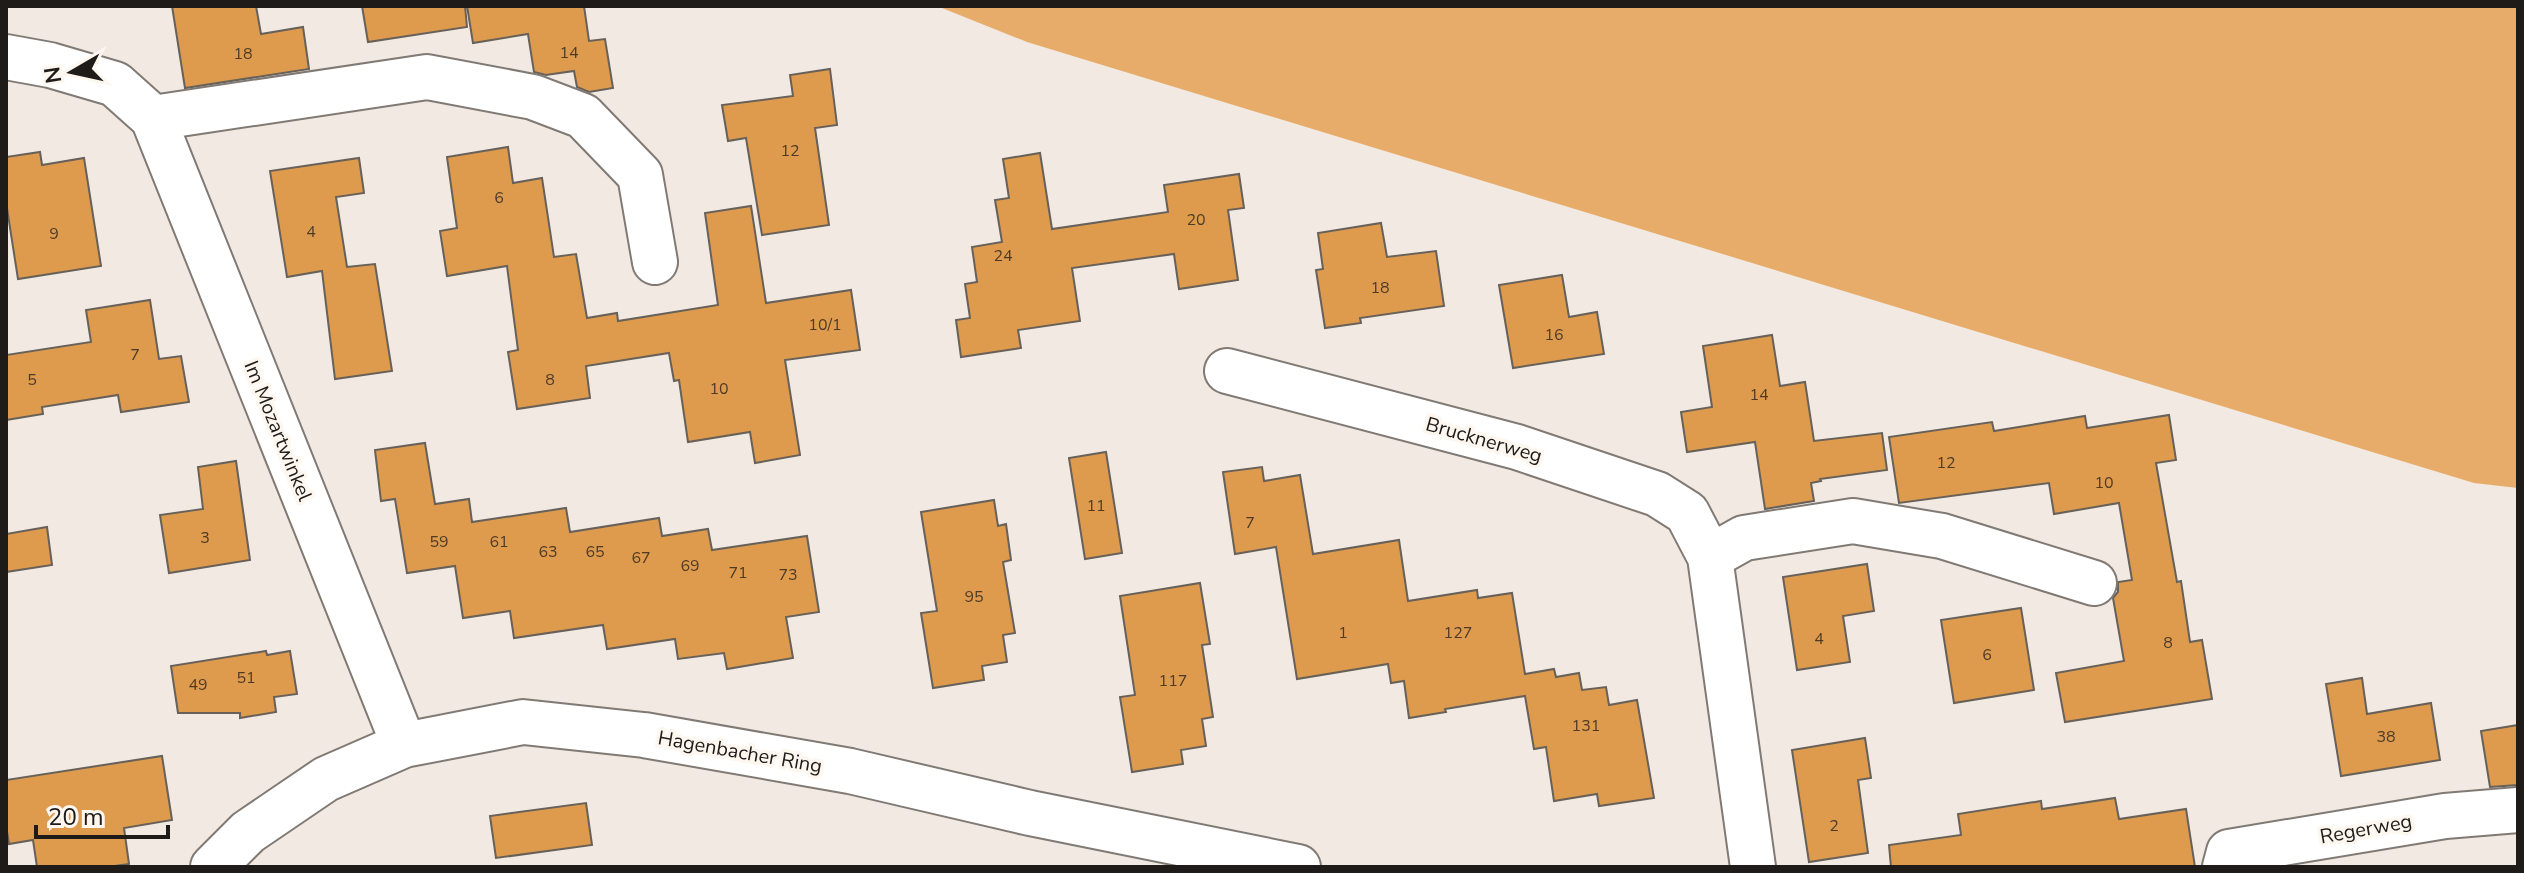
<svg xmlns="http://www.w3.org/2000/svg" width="2524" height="873" font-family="'Nunito Sans',sans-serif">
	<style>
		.green { fill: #e8ac6a }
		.building { fill: #df9b4d; stroke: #67615a; stroke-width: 2 }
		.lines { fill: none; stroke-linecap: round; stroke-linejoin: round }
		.street-casing { stroke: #817a74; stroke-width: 48 }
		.street { stroke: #fff; stroke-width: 44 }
		.labels { text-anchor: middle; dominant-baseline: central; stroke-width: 7; stroke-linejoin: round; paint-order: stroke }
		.number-label { font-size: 16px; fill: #4e3b26 }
		.street-label { font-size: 20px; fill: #1e1b19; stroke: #fef7ef }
	</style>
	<rect width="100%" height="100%" fill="#f1e9e2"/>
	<!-- green -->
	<path class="green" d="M 937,6 L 2518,6 L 2518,488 L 2474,483 L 1027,42 Z"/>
	<!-- building -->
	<path class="building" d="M 172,6 L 256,6 L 261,34 L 303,27 L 309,69 L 185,88 Z
		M 362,6 L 465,6 L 467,27 L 368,42 Z
		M 467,6 L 584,6 L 589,41 L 605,39 L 613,88 L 589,92 L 577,87 L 574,71 L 546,75 L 534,72 L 528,34 L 473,43 Z
		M 830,69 L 837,125 L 815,128 L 829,225 L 762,235 L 746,138 L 728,141 L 722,105 L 793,96 L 790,75 Z
		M 508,147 L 513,183 L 542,178 L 554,257 L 576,254 L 587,318 L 617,313 L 618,321 L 718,305 L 705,213 L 751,206 L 766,303 L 851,290 L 860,350 L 785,360 L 800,455 L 755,463 L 750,432 L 688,442 L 679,380 L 674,381 L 669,353 L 586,366 L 590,398 L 517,409 L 508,352 L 518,350 L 507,266 L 447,276 L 440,231 L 457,228 L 447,157 Z
		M 40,152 L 42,165 L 84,158 L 101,266 L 18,279 L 6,202 L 6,157 Z
		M 1040,153 L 1052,229 L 1168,212 L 1164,185 L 1239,174 L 1244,208 L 1228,210 L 1238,280 L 1179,289 L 1174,254 L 1072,268 L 1080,321 L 1018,330 L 1021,348 L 961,357 L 956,320 L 970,318 L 965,284 L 977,282 L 972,247 L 1002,242 L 995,200 L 1009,198 L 1003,159 Z
		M 359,158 L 364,193 L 336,197 L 347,267 L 375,264 L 392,371 L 335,379 L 322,271 L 287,277 L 270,171 Z
		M 1381,223 L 1387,257 L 1436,251 L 1444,306 L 1360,318 L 1361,323 L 1325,328 L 1316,270 L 1323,269 L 1318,233 Z
		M 1562,275 L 1569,317 L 1597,312 L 1604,354 L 1513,368 L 1499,285 Z
		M 150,300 L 159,359 L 181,356 L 189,402 L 121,412 L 118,395 L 42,407 L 43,414 L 6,420 L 6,355 L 91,342 L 86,310 Z
		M 1772,335 L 1780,386 L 1805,382 L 1814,441 L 1882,433 L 1887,470 L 1820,479 L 1821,481 L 1811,483 L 1814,501 L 1765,509 L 1755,442 L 1687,452 L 1681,412 L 1712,407 L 1703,346 Z
		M 2169,415 L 2176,460 L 2156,463 L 2177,582 L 2181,581 L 2190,642 L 2202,640 L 2212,699 L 2065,722 L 2056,673 L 2124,661 L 2113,598 L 2118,592 L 2118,582 L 2132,580 L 2119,503 L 2054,514 L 2049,483 L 1899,503 L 1889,437 L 1992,422 L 1994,431 L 2085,416 L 2087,428 Z
		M 425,443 L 435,504 L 469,499 L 472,522 L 566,508 L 570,532 L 659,518 L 662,536 L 708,529 L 712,550 L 807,536 L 819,612 L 786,617 L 793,658 L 727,669 L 724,653 L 678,659 L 675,639 L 607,649 L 603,625 L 514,638 L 510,611 L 463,618 L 455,566 L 407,573 L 395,499 L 381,501 L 375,450 Z
		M 1106,452 L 1122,553 L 1085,559 L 1069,458 Z
		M 236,461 L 250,560 L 169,573 L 160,515 L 203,509 L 198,467 Z
		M 1262,467 L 1264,481 L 1300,475 L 1313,554 L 1399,540 L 1408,601 L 1477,590 L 1478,598 L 1512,593 L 1525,674 L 1554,669 L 1556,677 L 1579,673 L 1582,690 L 1606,687 L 1609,705 L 1637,700 L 1654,798 L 1599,806 L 1597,794 L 1554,801 L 1546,747 L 1534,749 L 1525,696 L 1445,709 L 1446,712 L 1409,718 L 1404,681 L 1391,683 L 1388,664 L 1297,679 L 1276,547 L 1235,554 L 1223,472 Z
		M 994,500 L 998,526 L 1006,524 L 1011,560 L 1003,562 L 1015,633 L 1003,635 L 1007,662 L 982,666 L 984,680 L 933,688 L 921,613 L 937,611 L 921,512 Z
		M 47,527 L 52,565 L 6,572 L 6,534 Z
		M 1867,564 L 1874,611 L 1843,616 L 1850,662 L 1797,670 L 1783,577 Z
		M 1200,583 L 1210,644 L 1202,645 L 1213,717 L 1202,719 L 1206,746 L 1181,750 L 1183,764 L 1132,772 L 1120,697 L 1135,695 L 1120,596 Z
		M 2021,608 L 2034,690 L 1954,703 L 1941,620 Z
		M 266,651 L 267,655 L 290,651 L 297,694 L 274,697 L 276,712 L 240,718 L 240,713 L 178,713 L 171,666 Z
		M 2362,678 L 2367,714 L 2431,703 L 2440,760 L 2341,776 L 2326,684 Z
		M 2518,725 L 2518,785 L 2490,787 L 2481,731 Z
		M 1865,738 L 1871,778 L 1858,780 L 1868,853 L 1809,862 L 1792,750 Z
		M 162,756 L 172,820 L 124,828 L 129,864 L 107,867 L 37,867 L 33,840 L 9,844 L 6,825 L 6,780 Z
		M 2115,798 L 2119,819 L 2186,809 L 2195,867 L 1891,867 L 1889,845 L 1961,835 L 1958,814 L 2041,801 L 2042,809 Z
		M 586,803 L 592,845 L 496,858 L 490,816 Z"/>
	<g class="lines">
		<!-- street casing -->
		<g class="street-casing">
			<path id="street" d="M 6,57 L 50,65 L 115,84 L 153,118 L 404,745
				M 153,118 L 427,77 L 533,97 L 583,116 L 640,175 L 655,262
				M 1227,371 L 1517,447 L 1657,494 L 1687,513 L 1710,557 L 1753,867
				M 1710,557 L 1744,538 L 1853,521 L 1942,536 L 2094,583
				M 213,867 L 248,832 L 326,779 L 404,745 L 523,722 L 644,735 L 850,771 L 1030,813 L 1298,867
				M 2225,867 L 2229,852 L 2445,816 L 2518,810"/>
		</g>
		<!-- street -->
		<use href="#street" class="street"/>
	</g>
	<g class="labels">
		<!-- number labels -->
		<g class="number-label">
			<text x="569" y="53">14</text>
			<text x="243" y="54">18</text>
			<text x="790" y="151">12</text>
			<text x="499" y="198">6</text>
			<text x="1196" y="220">20</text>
			<text x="311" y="232">4</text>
			<text x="54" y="234">9</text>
			<text x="1003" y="256">24</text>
			<text x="1380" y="288">18</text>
			<text x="825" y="325">10/1</text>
			<text x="1554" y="335">16</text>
			<text x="135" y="355">7</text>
			<text x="32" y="380">5</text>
			<text x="550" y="380">8</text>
			<text x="719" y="389">10</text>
			<text x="1759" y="395">14</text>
			<text x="1946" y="463">12</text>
			<text x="2104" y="483">10</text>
			<text x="1096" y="506">11</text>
			<text x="1250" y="523">7</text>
			<text x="205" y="538">3</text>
			<text x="439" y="542">59</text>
			<text x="499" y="542">61</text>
			<text x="548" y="552">63</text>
			<text x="595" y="552">65</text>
			<text x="641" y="558">67</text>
			<text x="690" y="566">69</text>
			<text x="738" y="573">71</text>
			<text x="788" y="575">73</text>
			<text x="974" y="597">95</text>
			<text x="1343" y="633">1</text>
			<text x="1458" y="633">127</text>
			<text x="1819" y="639">4</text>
			<text x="2168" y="643">8</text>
			<text x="1987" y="655">6</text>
			<text x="246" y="678">51</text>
			<text x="1173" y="681">117</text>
			<text x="198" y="685">49</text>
			<text x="1586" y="726">131</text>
			<text x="2386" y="737">38</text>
			<text x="1834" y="826">2</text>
		</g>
		<!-- street labels -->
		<g class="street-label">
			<text transform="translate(278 431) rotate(68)">Im Mozartwinkel</text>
			<text transform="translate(1484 440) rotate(16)">Brucknerweg</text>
			<text transform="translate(740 752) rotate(10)">Hagenbacher Ring</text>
			<text transform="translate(2366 829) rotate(-10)">Regerweg</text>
		</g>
	</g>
	<!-- border -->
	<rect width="2524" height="873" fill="none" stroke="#1e1b19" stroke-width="16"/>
	<!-- north arrow -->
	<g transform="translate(72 72) rotate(261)" stroke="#fef7ef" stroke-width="6" paint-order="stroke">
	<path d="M0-6L14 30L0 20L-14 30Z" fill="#1e1b19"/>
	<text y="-12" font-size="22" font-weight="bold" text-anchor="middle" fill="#1e1b19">N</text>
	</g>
	<!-- scale -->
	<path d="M36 825v12h132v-12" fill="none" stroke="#1e1b19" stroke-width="4"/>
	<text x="48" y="825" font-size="24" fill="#1e1b19" stroke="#fef7ef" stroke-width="6" paint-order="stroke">20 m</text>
</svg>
